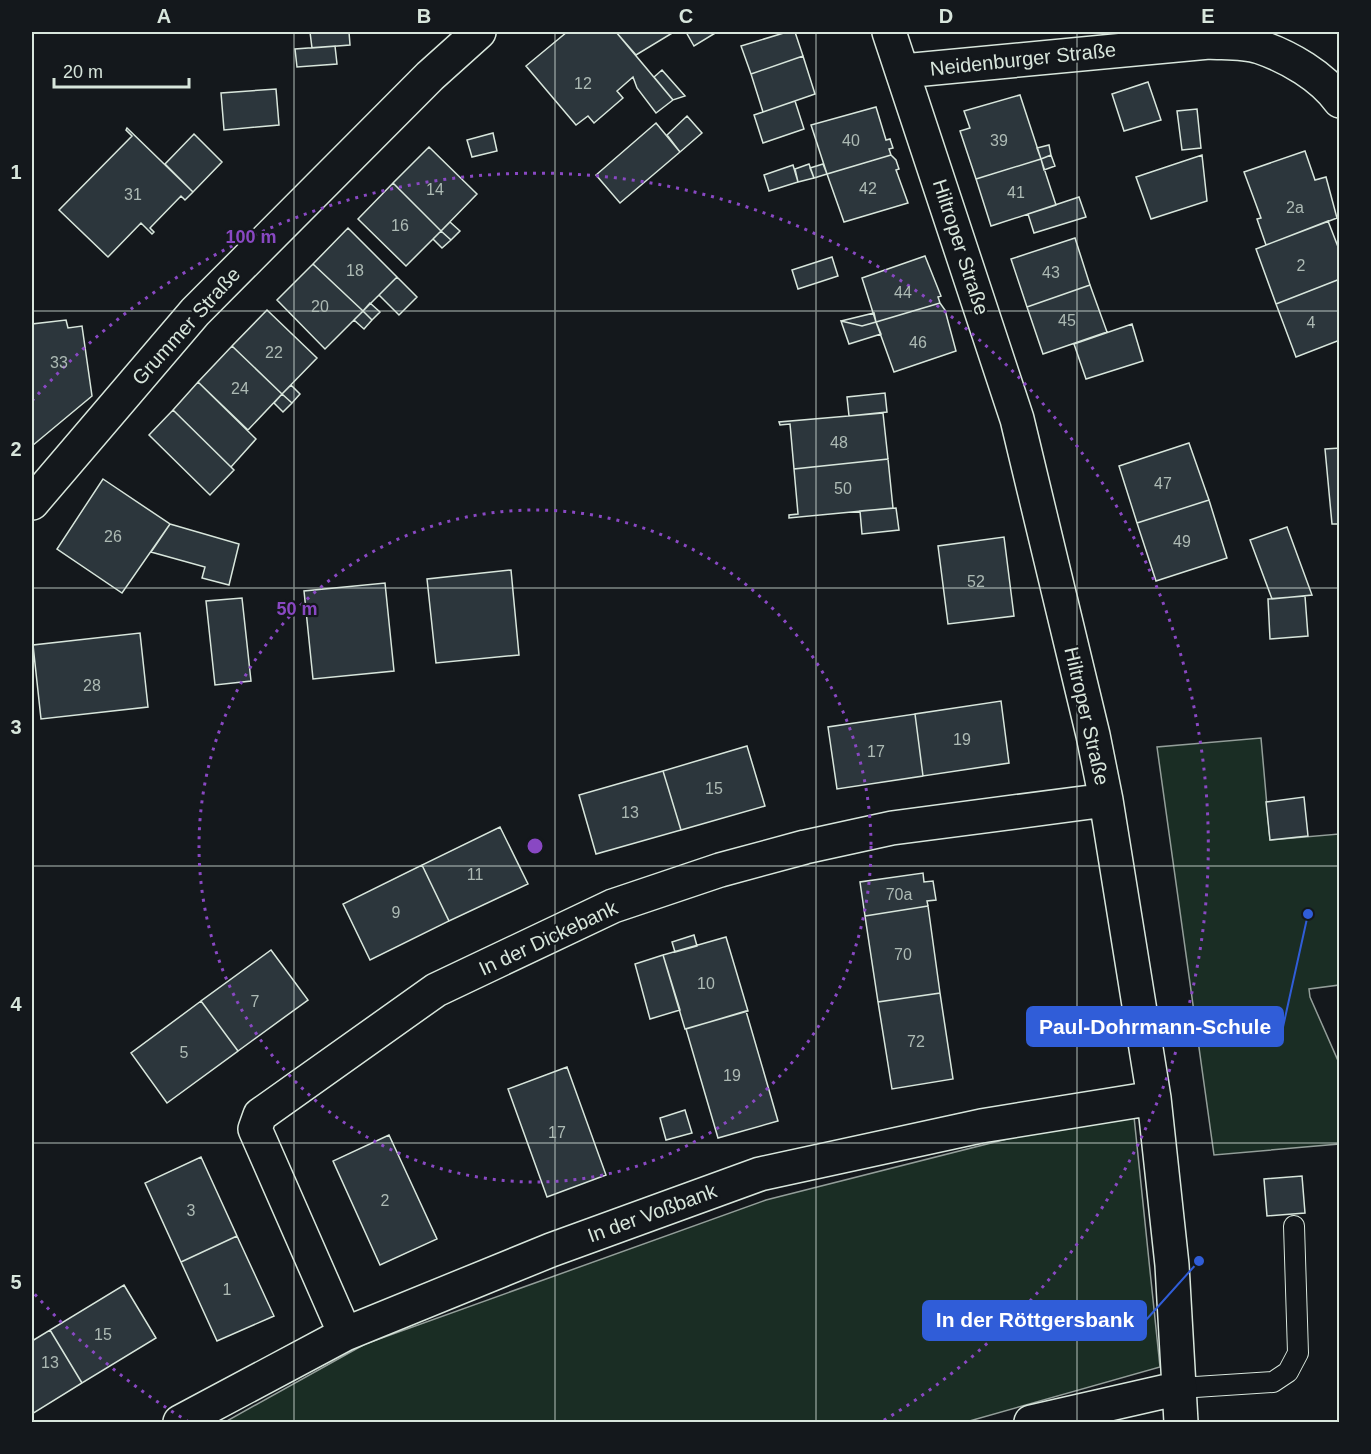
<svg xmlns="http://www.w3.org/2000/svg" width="1371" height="1454" font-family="Arial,sans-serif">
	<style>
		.green { fill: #1a2d24; stroke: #939e99; stroke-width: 1.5 }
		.building { fill: #2c363c; stroke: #d8e6dc; stroke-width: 1.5 }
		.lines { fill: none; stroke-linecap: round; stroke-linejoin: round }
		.service-casing { stroke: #d8e6dc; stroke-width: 22 }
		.minor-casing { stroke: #d8e6dc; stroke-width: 36 }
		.service { stroke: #14181c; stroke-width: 20 }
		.minor { stroke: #14181c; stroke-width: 33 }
		.grid { fill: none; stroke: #d8e6dc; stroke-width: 1.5; stroke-opacity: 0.55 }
		.ring { fill: none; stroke: #8948c3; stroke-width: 3; stroke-dasharray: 3 6 }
		.labels { text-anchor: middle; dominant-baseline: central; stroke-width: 4.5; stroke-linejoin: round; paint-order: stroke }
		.number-label { font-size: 16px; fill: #adbab4 }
		.street-label { font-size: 20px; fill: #d8e6dc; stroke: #14181c }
		.centre { fill: #8948c3; stroke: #14181c; stroke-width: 3 }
		.ring-label { font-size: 18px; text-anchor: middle; font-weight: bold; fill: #8948c3; stroke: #14181c; stroke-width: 4.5; stroke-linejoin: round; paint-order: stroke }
		.leader { fill: none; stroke: #305dd8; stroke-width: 2 }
		.callout-dot { fill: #305dd8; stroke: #14181c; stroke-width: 2 }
		.callout { fill: #305dd8; stroke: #305dd8; stroke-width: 2 }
		.callout-label { font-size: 21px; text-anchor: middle; font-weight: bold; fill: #fff }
		.neatline { fill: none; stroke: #d8e6dc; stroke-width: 2 }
		.grid-label { font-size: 20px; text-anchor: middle; font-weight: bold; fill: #d8e6dc }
	</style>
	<rect width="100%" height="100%" fill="#14181c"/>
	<!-- green -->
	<path class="green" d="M 1261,738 L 1270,840 L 1339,834 L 1339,985 L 1309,989 L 1310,997 L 1339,1063 L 1339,1144 L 1214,1155 L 1157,747 Z
		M 1133,1107 L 1160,1367 L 966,1422 L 225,1422 L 365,1344 L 766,1200 Z"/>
	<!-- building -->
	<path class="building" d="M 310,32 L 349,32 L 350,45 L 312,48 Z
		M 567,32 L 616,32 L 673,100 L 656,113 L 637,88 L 633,77 L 617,91 L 623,98 L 594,123 L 588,116 L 576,125 L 526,66 Z
		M 616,32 L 674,32 L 636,55 Z
		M 686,32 L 717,32 L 694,46 Z
		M 787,32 L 795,32 L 803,56 L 751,74 L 741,46 Z
		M 335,46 L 337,64 L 297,67 L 295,49 Z
		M 803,56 L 815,94 L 763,112 L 751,74 Z
		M 662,70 L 685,96 L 673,100 L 654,77 Z
		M 1148,82 L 1161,120 L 1124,131 L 1112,94 Z
		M 276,89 L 279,125 L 224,130 L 221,93 Z
		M 1020,95 L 1041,159 L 976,179 L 960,131 L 970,128 L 964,111 Z
		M 795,101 L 804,129 L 763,143 L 754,115 Z
		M 876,107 L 886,140 L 890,139 L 893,148 L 889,149 L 891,155 L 827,174 L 811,125 Z
		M 1197,109 L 1201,148 L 1182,150 L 1177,111 Z
		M 687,116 L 702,133 L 680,152 L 667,135 Z
		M 656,123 L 680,152 L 620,203 L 596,175 Z
		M 127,128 L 193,192 L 185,200 L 181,196 L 150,228 L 154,232 L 152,234 L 141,223 L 108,257 L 59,210 L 132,136 L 126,130 Z
		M 493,133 L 497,151 L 472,157 L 467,140 Z
		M 194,134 L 222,162 L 193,192 L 165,164 Z
		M 1049,145 L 1051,155 L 1041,159 L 1037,148 Z
		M 429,147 L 477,194 L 441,231 L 393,183 Z
		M 1305,151 L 1315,180 L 1326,177 L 1337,218 L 1266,245 L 1257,219 L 1261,218 L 1244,172 Z
		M 891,155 L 896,160 L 899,169 L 896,170 L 908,203 L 844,222 L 827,174 Z
		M 1051,155 L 1055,166 L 1044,170 L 1041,159 Z
		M 1202,155 L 1207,201 L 1151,219 L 1136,177 Z
		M 1041,159 L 1056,205 L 991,226 L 976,179 Z
		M 809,164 L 814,178 L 798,182 L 795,169 Z
		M 823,164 L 827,174 L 814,178 L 810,168 Z
		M 793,165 L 798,182 L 769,191 L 764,175 Z
		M 393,183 L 441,231 L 406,266 L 358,219 Z
		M 1079,197 L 1086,217 L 1034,233 L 1028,214 Z
		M 1328,221 L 1340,252 L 1340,279 L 1276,304 L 1256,249 Z
		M 450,222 L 460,231 L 451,240 L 441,231 Z
		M 348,228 L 397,277 L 363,311 L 313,264 Z
		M 441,231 L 451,240 L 442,248 L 433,239 Z
		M 1075,238 L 1090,285 L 1027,307 L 1011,259 Z
		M 925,256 L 941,296 L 938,297 L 940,303 L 876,322 L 862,278 Z
		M 832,257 L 838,276 L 798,289 L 792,270 Z
		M 313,264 L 363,311 L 325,349 L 277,300 Z
		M 397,277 L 417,297 L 399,315 L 379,295 Z
		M 1340,279 L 1340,340 L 1296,357 L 1276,304 Z
		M 1090,285 L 1107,332 L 1043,354 L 1027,307 Z
		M 370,303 L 380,312 L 372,320 L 363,311 Z
		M 940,303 L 945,310 L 956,351 L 894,372 L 876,322 Z
		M 267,310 L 317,358 L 282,394 L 232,346 Z
		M 363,311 L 372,320 L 364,329 L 354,320 Z
		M 874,313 L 876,322 L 862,326 L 841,321 Z
		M 66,320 L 68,328 L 82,326 L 92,396 L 32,446 L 32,324 Z
		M 841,321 L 862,326 L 876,322 L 881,334 L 849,344 Z
		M 1132,324 L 1143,361 L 1086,379 L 1074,344 Z
		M 232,346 L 282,394 L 248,430 L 198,382 Z
		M 198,382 L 256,439 L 231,467 L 173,410 Z
		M 291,385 L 300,394 L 292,403 L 282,394 Z
		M 885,393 L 887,412 L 849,416 L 847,397 Z
		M 282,394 L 292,403 L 283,412 L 274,403 Z
		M 173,410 L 234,470 L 210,495 L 149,435 Z
		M 883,413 L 888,459 L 794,469 L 790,424 L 780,425 L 779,422 Z
		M 1189,443 L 1209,500 L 1137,523 L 1119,466 Z
		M 1340,448 L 1340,524 L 1332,524 L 1325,449 Z
		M 888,459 L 893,508 L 789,518 L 789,515 L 798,514 L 794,469 Z
		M 103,479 L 170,524 L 122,593 L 57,549 Z
		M 1209,500 L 1227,558 L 1156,581 L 1137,523 Z
		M 896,508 L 899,530 L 862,534 L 860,511 Z
		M 170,524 L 239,544 L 229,585 L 202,578 L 205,567 L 151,552 Z
		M 1287,527 L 1312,595 L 1272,599 L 1250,540 Z
		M 1004,537 L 1014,616 L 948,624 L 938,546 Z
		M 511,570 L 519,655 L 436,663 L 427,579 Z
		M 385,583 L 394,671 L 313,679 L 304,591 Z
		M 1305,596 L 1308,636 L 1270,639 L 1268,599 Z
		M 242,598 L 251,681 L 215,685 L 206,601 Z
		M 140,633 L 148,707 L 41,719 L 33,645 Z
		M 1001,701 L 1009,763 L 923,776 L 915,714 Z
		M 915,714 L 923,776 L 837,789 L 828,727 Z
		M 747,746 L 765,806 L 681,830 L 663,771 Z
		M 663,771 L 681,830 L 596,854 L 579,795 Z
		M 1304,797 L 1308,836 L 1270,840 L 1266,802 Z
		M 500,827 L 528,884 L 449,921 L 422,865 Z
		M 422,865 L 449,921 L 370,960 L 343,904 Z
		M 923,873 L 924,882 L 933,881 L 936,900 L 927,901 L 928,906 L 865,916 L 860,882 Z
		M 928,906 L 940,993 L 878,1002 L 865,916 Z
		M 694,935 L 697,946 L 675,952 L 672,942 Z
		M 726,937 L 748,1011 L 685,1029 L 663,955 Z
		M 271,950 L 308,1000 L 238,1051 L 201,1001 Z
		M 663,955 L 680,1010 L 650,1019 L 635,964 Z
		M 940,993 L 953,1079 L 892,1089 L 878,1002 Z
		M 201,1001 L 238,1051 L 167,1103 L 131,1053 Z
		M 746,1011 L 778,1121 L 718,1138 L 686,1029 Z
		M 567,1067 L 606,1175 L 547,1197 L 508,1089 Z
		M 685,1110 L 692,1133 L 666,1140 L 660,1118 Z
		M 389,1135 L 437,1239 L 380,1265 L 333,1161 Z
		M 201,1157 L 237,1236 L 181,1262 L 145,1183 Z
		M 1302,1176 L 1305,1213 L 1267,1216 L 1264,1179 Z
		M 237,1236 L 274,1316 L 217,1341 L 181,1262 Z
		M 124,1285 L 156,1338 L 82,1383 L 50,1330 Z
		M 50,1330 L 82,1383 L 32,1414 L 32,1341 Z"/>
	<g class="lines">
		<!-- service casing -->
		<g class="service-casing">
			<path id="service" d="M 1180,1388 L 1273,1382 L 1288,1372 L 1298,1353 L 1294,1226"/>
		</g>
		<!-- minor casing -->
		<g class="minor-casing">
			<path id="minor" d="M 889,32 L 1017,419 L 1093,735 L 1106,800 L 1154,1098 L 1172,1265 L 1181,1422
				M 903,71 L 1209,42 C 1225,43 1245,42 1260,47 C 1289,57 1322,76 1340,101
				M 32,503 L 195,312 L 430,76 L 479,32
				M 345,1334 L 255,1129 L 260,1115 L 436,990 L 613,906 L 720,870 L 805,847 L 892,828 L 1106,800
				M 180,1422 L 345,1334 L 551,1250 L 760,1174 L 981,1126 L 1154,1098
				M 1031,1422 L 1180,1388"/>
		</g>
		<!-- service -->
		<use href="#service" class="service"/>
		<!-- minor -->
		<use href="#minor" class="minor"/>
	</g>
	<!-- grid -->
	<path class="grid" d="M 294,32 L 294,1422M 555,32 L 555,1422M 816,32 L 816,1422M 1077,32 L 1077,1422M 32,311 L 1340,311M 32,588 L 1340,588M 32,866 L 1340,866M 32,1143 L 1340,1143"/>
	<!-- distance rings -->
	<g class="ring">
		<circle cx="535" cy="846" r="336"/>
		<path d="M189 1422A672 672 0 0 1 32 1291M32 401A672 672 0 1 1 881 1422"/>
	</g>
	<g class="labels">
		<!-- number labels -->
		<g class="number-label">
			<text x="583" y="83">12</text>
			<text x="851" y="140">40</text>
			<text x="999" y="140">39</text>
			<text x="868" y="188">42</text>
			<text x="435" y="189">14</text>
			<text x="1016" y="192">41</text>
			<text x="133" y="194">31</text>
			<text x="1295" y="207">2a</text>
			<text x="400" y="225">16</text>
			<text x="1301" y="265">2</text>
			<text x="355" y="270">18</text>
			<text x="1051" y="272">43</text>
			<text x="903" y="292">44</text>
			<text x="320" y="306">20</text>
			<text x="1067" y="320">45</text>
			<text x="1311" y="322">4</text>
			<text x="918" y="342">46</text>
			<text x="274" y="352">22</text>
			<text x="59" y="362">33</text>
			<text x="240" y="388">24</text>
			<text x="839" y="442">48</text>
			<text x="1163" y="483">47</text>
			<text x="843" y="488">50</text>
			<text x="113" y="536">26</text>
			<text x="1182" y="541">49</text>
			<text x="976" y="581">52</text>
			<text x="92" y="685">28</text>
			<text x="962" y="739">19</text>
			<text x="876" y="751">17</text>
			<text x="714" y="788">15</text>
			<text x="630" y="812">13</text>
			<text x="475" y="874">11</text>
			<text x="899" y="894">70a</text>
			<text x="396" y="912">9</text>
			<text x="903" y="954">70</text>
			<text x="706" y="983">10</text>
			<text x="255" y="1001">7</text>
			<text x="916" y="1041">72</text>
			<text x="184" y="1052">5</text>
			<text x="732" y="1075">19</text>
			<text x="557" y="1132">17</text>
			<text x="385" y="1200">2</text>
			<text x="191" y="1210">3</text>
			<text x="227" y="1289">1</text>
			<text x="103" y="1334">15</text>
			<text x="50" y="1362">13</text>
		</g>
		<!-- street labels -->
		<g class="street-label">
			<text transform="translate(1023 59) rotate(-6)">Neidenburger Straße</text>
			<text transform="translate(961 247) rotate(72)">Hiltroper Straße</text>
			<text transform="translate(186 326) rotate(-48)">Grummer Straße</text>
			<text transform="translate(1087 716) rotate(77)">Hiltroper Straße</text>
			<text transform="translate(548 938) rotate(-25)">In der Dickebank</text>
			<text transform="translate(652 1213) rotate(-20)">In der Voßbank</text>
		</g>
	</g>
	<circle cx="535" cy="846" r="9" class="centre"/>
	<g class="ring-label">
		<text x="251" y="243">100 m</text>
		<text x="297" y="615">50 m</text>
	</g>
	<!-- callouts -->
	<path class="leader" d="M1308 914L1283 1027M1199 1261L1146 1320"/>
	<g class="callout-dot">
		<circle cx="1308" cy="914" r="6"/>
		<circle cx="1199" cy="1261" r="6"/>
	</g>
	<g class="callout">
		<rect x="1027" y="1007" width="256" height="39" rx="6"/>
		<rect x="923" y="1301" width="223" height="39" rx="6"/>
	</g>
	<g class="callout-label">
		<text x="1155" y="1034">Paul-Dohrmann-Schule</text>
		<text x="1035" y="1327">In der Röttgersbank</text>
	</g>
	<!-- border -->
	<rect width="1371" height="1454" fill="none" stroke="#14181c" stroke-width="66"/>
	<!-- scale -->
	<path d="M54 78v9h135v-9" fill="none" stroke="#d8e6dc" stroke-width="3"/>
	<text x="63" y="78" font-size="18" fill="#d8e6dc" stroke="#14181c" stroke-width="4.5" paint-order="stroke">20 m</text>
	<rect x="33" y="33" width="1305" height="1388" class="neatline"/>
	<g class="grid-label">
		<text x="164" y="23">A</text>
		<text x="424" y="23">B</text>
		<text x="686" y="23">C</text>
		<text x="946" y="23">D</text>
		<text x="1208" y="23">E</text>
		<text x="16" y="179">1</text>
		<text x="16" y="456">2</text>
		<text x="16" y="734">3</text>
		<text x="16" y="1011">4</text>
		<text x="16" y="1289">5</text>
	</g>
</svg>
